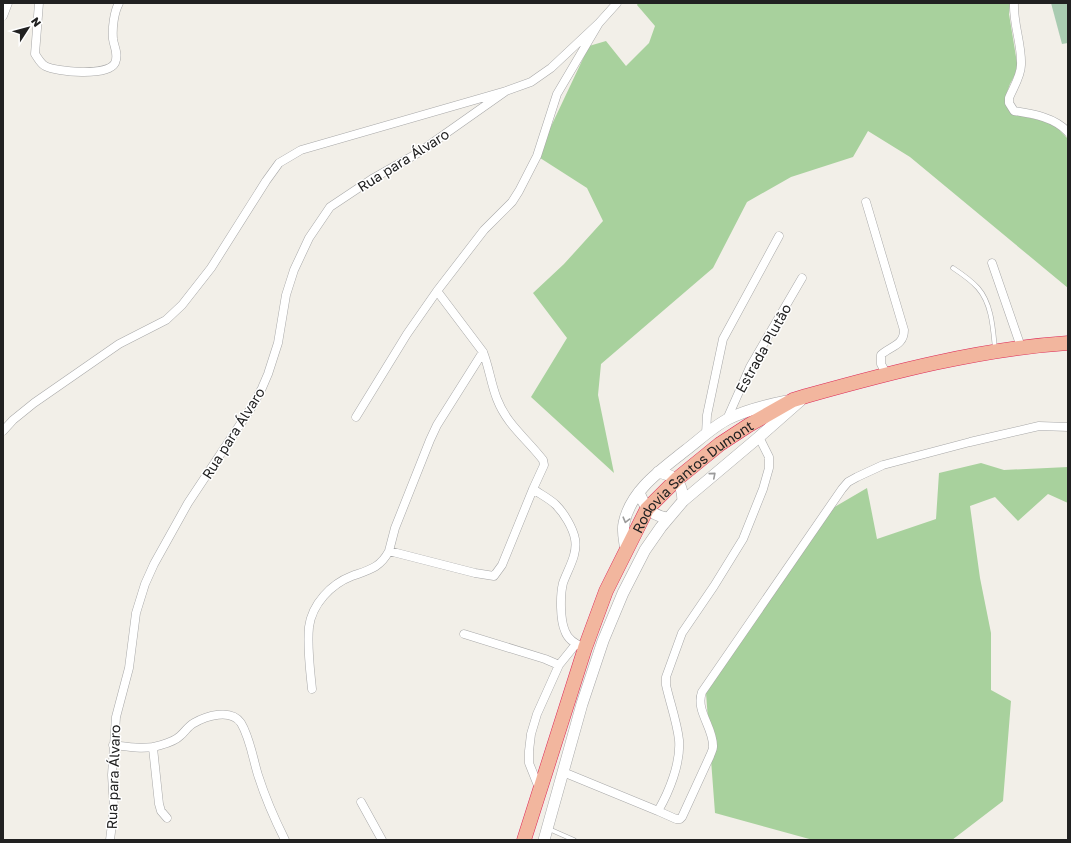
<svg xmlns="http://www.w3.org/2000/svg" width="1071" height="843" font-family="'Golos Text',sans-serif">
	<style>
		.forest { fill: #a8d19d }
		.cemetery { fill: #a9cbb1 }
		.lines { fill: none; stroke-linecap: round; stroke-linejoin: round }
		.service-casing { stroke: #a8a8a8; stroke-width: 5 }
		.minor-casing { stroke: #a8a8a8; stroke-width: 9 }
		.tertiary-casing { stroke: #a8a8a8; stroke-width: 12 }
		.trunk-casing { stroke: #dd2857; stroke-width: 15 }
		.service { stroke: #fff; stroke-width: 4 }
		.minor { stroke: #fff; stroke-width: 8 }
		.tertiary { stroke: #fff; stroke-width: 11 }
		.trunk { stroke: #f2b69e; stroke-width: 14 }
		.oneway { stroke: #9b9b9b }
		.labels { text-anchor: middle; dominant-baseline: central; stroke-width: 3; stroke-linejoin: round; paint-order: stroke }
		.street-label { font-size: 14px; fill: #212121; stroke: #fff }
	</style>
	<rect width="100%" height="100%" fill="#f2efe8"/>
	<!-- forest -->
	<path class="forest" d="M 638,3 L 1010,3 L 1009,14 L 1018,69 L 1010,84 L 1005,98 L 1013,114 L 1053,123 L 1068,139 L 1068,288 L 910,157 L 868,131 L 853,157 L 791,177 L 747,202 L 713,268 L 601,364 L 598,395 L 614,473 L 531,397 L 567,338 L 533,293 L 564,264 L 603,221 L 587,188 L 537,156 L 589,46 L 606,41 L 626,66 L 649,43 L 655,26 L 637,5 Z
		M 981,463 L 1004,470 L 1068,467 L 1068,503 L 1048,494 L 1018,521 L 995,497 L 970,506 L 980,578 L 991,633 L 991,690 L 1011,701 L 1003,801 L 952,840 L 813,840 L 715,813 L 706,693 L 826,512 L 867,488 L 877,539 L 936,519 L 939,473 Z"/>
	<!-- cemetery -->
	<path class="cemetery" d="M 1051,3 L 1068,3 L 1068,43 L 1062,44 Z"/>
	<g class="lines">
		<!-- service casing -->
		<g class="service-casing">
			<path id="service" d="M 953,268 C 962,274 971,280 978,288 C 992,304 993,329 995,349
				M 549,829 L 574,840"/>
		</g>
		<!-- minor casing -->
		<g class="minor-casing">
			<path id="minor" d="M 39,3 L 35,54 C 38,58 40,63 45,66 C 57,72 107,77 115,63 C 119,54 114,47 113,39 C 112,28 114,12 119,3
				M 1014,3 C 1013,24 1022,44 1021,65 C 1021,76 1013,88 1009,98 L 1009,103 L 1014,111 C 1033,114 1054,117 1068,132
				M 3,16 L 8,3
				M 866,202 L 904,330 C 904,346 890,346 881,355 L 881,364 L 886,373
				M 992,263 L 1021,347
				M 437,291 L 484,230 L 512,202 L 519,191 L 537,156 L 557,94 L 599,23 L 617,3
				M 356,417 L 407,334 L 437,291 L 483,352 C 489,367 491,384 497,399 C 507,425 527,439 543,460 L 544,465 L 533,489 C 540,494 550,499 556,505 C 564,513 573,528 575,539 C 578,554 568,569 563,583 C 560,595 560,620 565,631 C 568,640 577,645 585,648
				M 727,419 L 750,367 L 802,278
				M 3,431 L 13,420 L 34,403 L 119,344 L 166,320 L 182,305 L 211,268 L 266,181 L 279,163 L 301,150 L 506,91 L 531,82 L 551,68 L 599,23
				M 706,434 L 707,415 L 723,339 L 779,236
				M 389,551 L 395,528 L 430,440 L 437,425 L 483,352
				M 464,634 L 545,659 L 559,665
				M 312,689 C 310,669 307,647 309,627 C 312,604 331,584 352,576 C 369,570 380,568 389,551 L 475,573 L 494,576 L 502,565 L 533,489
				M 113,745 C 129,747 146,750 161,745 C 168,743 175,741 180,736 C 185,732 188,726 194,723 C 206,716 231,708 241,723 C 250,738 253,759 258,775 C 265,797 275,820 285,840
				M 153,748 L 159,804 L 161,811 L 167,818
				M 563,772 L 658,811 C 669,792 681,763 679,740 C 677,722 670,703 666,685 L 666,677 L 682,633 L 714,586 L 743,539 L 763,489 L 769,468 L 769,457 L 759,437
				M 538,789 L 539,788 L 529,763 L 529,751 L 531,734 L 537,714 L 559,665 L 576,644
				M 361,802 L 382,840
				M 658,811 L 676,819 L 680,819 L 682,817 L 710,756 C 711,753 713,750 713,747 C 714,728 695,711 702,692 L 842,489 L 848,482 L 857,477 L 883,465 L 970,442 L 1039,426 L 1068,427
				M 110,840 L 114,808 L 112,775 L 116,717 L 129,668 L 136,613 L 145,584 L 154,564 L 188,503 L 253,405 L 262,388 L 268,374 L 278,343 L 286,295 L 294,270 L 309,238 L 330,207 L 372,179 L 418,153 L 506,91"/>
		</g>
		<!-- tertiary casing -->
		<g class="tertiary-casing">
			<path id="tertiary" d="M 658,472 C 677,476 682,482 683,501
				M 639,492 C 644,507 652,516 668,518
				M 626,551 C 625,542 622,533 624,523 C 631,490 661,470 686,450 C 699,440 714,426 728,419 C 746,410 767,405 787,401
				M 544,840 L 582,704 L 603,641 L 623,593 L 645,550 L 661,527 L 683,501 L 759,437 L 801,400"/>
		</g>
		<!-- trunk casing -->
		<g class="trunk-casing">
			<g id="trunk">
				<path id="s1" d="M 524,840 L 585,648 L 606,591 L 647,509 L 677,479 L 720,444 L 749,425 L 793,400 L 806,396 C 892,372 979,349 1068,343"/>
			</g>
		</g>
		<!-- service -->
		<use href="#service" class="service"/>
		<!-- minor -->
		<use href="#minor" class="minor"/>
		<!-- tertiary -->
		<use href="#tertiary" class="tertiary"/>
		<!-- trunk -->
		<use href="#trunk" class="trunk"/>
	</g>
	<!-- one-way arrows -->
	<defs><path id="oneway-chevron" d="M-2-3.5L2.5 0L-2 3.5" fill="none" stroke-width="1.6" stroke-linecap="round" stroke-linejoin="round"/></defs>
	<g class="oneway">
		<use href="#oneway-chevron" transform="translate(713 475) rotate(-41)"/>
		<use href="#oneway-chevron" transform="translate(626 520) rotate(105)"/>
	</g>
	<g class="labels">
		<!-- street labels -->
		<g class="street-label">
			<text transform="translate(403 160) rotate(-32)">Rua para Álvaro</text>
			<text transform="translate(763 348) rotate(-61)">Estrada Plutão</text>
			<text transform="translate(233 433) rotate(-58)">Rua para Álvaro</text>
			<text stroke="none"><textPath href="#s1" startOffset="409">Rodovia Santos Dumont</textPath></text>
			<text transform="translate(113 777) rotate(-88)">Rua para Álvaro</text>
		</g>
	</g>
	<!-- border -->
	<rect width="1071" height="843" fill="none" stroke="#212121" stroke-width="8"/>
	<!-- north arrow -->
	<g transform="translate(28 28) rotate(54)" stroke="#ffffff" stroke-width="3" paint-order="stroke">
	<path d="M0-3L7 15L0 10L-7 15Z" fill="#212121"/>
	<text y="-6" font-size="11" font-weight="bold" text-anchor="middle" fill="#212121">N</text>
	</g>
</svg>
